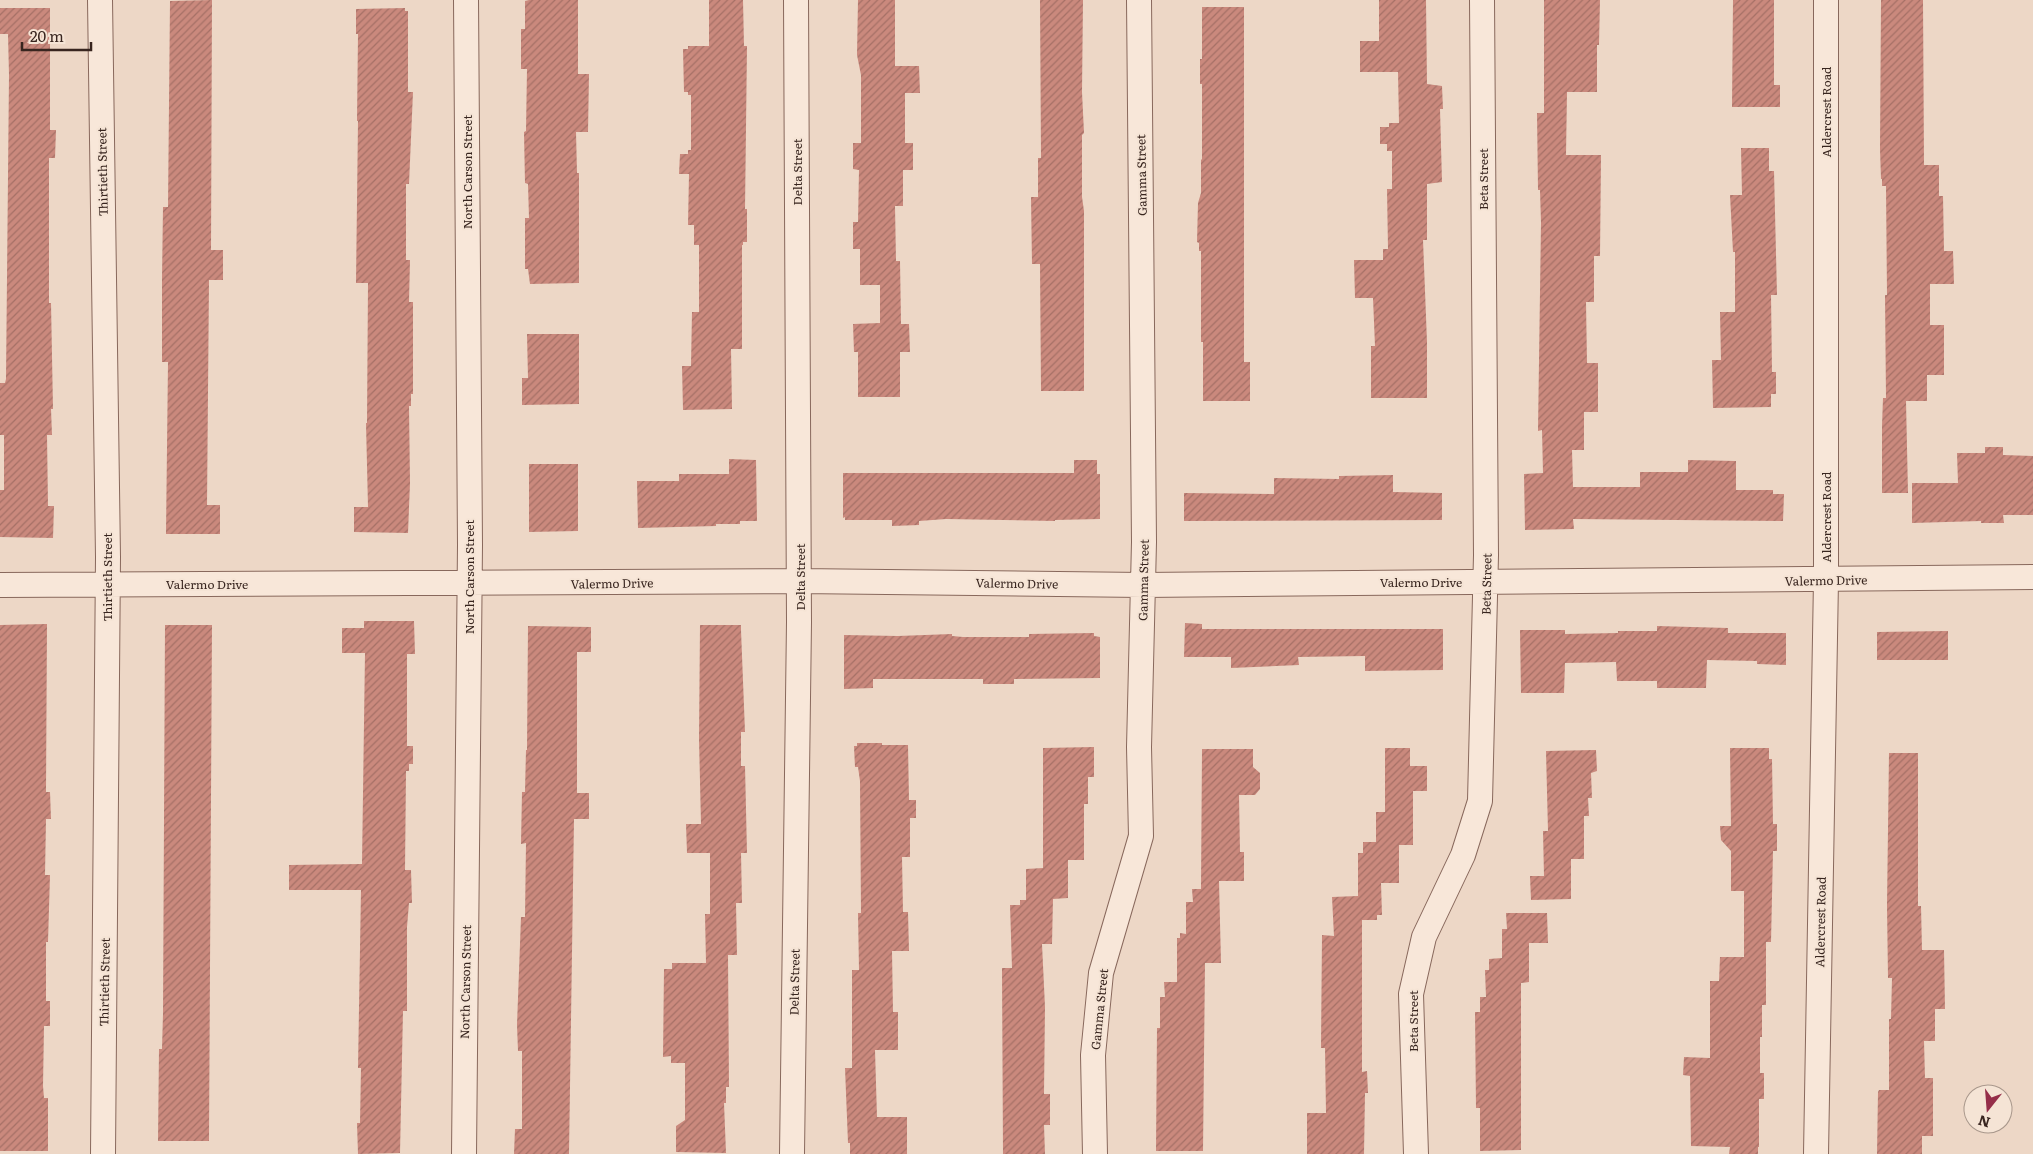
<svg xmlns="http://www.w3.org/2000/svg" width="2033" height="1154" font-family="Literata,serif">
	<style>
		.building { fill: url(#building-hatch) }
		.lines { fill: none; stroke-linecap: round; stroke-linejoin: round }
		.street-casing { stroke: #88685c; stroke-width: 26 }
		.street { stroke: #f8e7d9; stroke-width: 24 }
		.labels { text-anchor: middle; dominant-baseline: central; stroke-width: 4; stroke-linejoin: round; paint-order: stroke }
		.street-label { font-size: 12px; fill: #38251f; stroke: #f5e4d5 }
	</style>
	<defs>
		<pattern id="building-hatch" width="6" height="6" patternUnits="userSpaceOnUse" patternTransform="scale(1.25)"><rect width="6" height="6" fill="#ca897d"/><path d="M-1 1l2-2M0 6l6-6M5 7l2-2" fill="none" stroke="#a57066"/></pattern>
	</defs>
	<rect width="100%" height="100%" fill="#edd7c6"/>
	<!-- building -->
	<path class="building" d="M 212,0 L 211,250 L 223,250 L 223,280 L 209,280 L 207,505 L 220,505 L 220,534 L 166,534 L 168,362 L 162,362 L 162,279 L 163,207 L 168,207 L 170,1 Z
		M 529,0 L 578,0 L 578,74 L 589,74 L 588,132 L 576,132 L 577,173 L 579,173 L 579,283 L 530,284 L 528,269 L 525,269 L 525,218 L 529,218 L 528,184 L 525,183 L 524,132 L 526,131 L 527,69 L 521,69 L 521,29 L 525,29 L 525,1 Z
		M 709,0 L 743,0 L 744,46 L 747,46 L 745,209 L 747,209 L 747,242 L 743,242 L 743,245 L 742,245 L 742,349 L 731,349 L 732,409 L 683,410 L 682,366 L 691,366 L 692,312 L 699,312 L 699,245 L 694,245 L 694,225 L 688,225 L 689,174 L 679,174 L 680,154 L 688,154 L 688,150 L 691,150 L 691,95 L 688,95 L 688,92 L 684,92 L 683,49 L 688,49 L 688,46 L 709,46 Z
		M 858,0 L 895,0 L 895,66 L 919,66 L 920,93 L 905,93 L 905,143 L 913,143 L 913,170 L 903,170 L 903,206 L 895,206 L 896,261 L 900,261 L 901,324 L 909,324 L 910,352 L 900,352 L 900,397 L 858,397 L 858,352 L 854,352 L 853,324 L 880,323 L 880,285 L 860,285 L 860,249 L 853,249 L 853,222 L 858,222 L 859,170 L 853,169 L 853,143 L 861,143 L 861,75 L 857,55 Z
		M 1040,0 L 1083,0 L 1082,92 L 1084,133 L 1082,135 L 1082,197 L 1084,211 L 1084,391 L 1041,391 L 1040,264 L 1032,264 L 1031,197 L 1038,197 L 1038,158 L 1041,158 Z
		M 1379,0 L 1426,0 L 1427,84 L 1442,86 L 1443,109 L 1440,109 L 1442,182 L 1427,184 L 1427,240 L 1423,240 L 1427,342 L 1427,398 L 1371,398 L 1371,346 L 1375,346 L 1373,298 L 1355,298 L 1354,260 L 1383,260 L 1383,249 L 1388,249 L 1387,189 L 1392,189 L 1392,151 L 1387,151 L 1387,144 L 1380,144 L 1380,127 L 1389,127 L 1389,123 L 1399,123 L 1398,72 L 1360,72 L 1360,41 L 1379,41 Z
		M 1544,0 L 1600,0 L 1599,45 L 1597,45 L 1597,92 L 1567,92 L 1566,155 L 1601,155 L 1600,256 L 1594,256 L 1594,302 L 1586,302 L 1587,363 L 1598,363 L 1598,412 L 1584,412 L 1584,450 L 1572,450 L 1573,487 L 1640,487 L 1640,472 L 1688,472 L 1688,460 L 1736,461 L 1736,490 L 1773,490 L 1773,494 L 1784,494 L 1783,521 L 1573,519 L 1574,529 L 1525,530 L 1524,474 L 1543,473 L 1542,430 L 1538,431 L 1541,223 L 1540,190 L 1538,190 L 1537,113 L 1544,113 Z
		M 1733,0 L 1774,0 L 1774,85 L 1780,85 L 1780,107 L 1732,107 Z
		M 1881,0 L 1923,0 L 1924,165 L 1939,165 L 1939,196 L 1943,196 L 1944,251 L 1953,251 L 1954,284 L 1930,284 L 1930,325 L 1944,325 L 1944,375 L 1927,375 L 1927,401 L 1906,401 L 1908,493 L 1882,493 L 1882,426 L 1883,398 L 1886,398 L 1885,295 L 1887,295 L 1886,186 L 1882,186 L 1882,179 L 1881,179 L 1880,149 Z
		M 1202,7 L 1244,7 L 1244,362 L 1250,362 L 1250,401 L 1203,401 L 1203,342 L 1201,342 L 1201,251 L 1199,251 L 1199,243 L 1197,242 L 1198,203 L 1201,193 L 1201,160 L 1202,159 L 1202,84 L 1200,84 L 1200,59 L 1202,59 Z
		M 0,8 L 50,8 L 50,130 L 56,130 L 55,158 L 49,158 L 49,303 L 51,303 L 53,409 L 51,409 L 52,435 L 47,435 L 48,506 L 54,506 L 53,538 L 0,537 L 0,490 L 4,490 L 4,435 L 0,435 L 0,383 L 5,383 L 6,379 L 9,75 L 8,34 L 0,34 Z
		M 405,8 L 405,11 L 408,11 L 408,92 L 413,92 L 409,184 L 406,184 L 406,260 L 410,260 L 409,302 L 413,302 L 413,394 L 411,394 L 411,406 L 409,406 L 410,483 L 408,533 L 354,532 L 354,507 L 368,507 L 366,423 L 367,423 L 368,283 L 356,283 L 358,121 L 357,121 L 358,34 L 356,34 L 356,9 Z
		M 1741,148 L 1769,148 L 1769,171 L 1774,171 L 1777,295 L 1771,295 L 1772,372 L 1776,372 L 1776,394 L 1771,394 L 1771,407 L 1713,408 L 1712,360 L 1721,360 L 1720,312 L 1735,312 L 1735,252 L 1733,252 L 1730,195 L 1742,195 Z
		M 527,334 L 579,334 L 579,404 L 522,405 L 522,378 L 528,378 Z
		M 1985,447 L 2003,447 L 2003,455 L 2033,456 L 2033,515 L 2003,515 L 2004,523 L 1981,523 L 1981,521 L 1912,523 L 1912,483 L 1958,483 L 1957,453 L 1985,453 Z
		M 729,459 L 756,460 L 757,521 L 740,521 L 740,524 L 716,524 L 716,526 L 638,528 L 637,481 L 679,481 L 679,474 L 729,474 Z
		M 1074,460 L 1097,460 L 1097,474 L 1100,474 L 1100,519 L 1055,520 L 1055,521 L 946,519 L 919,521 L 919,525 L 892,526 L 892,520 L 845,520 L 845,517 L 843,518 L 843,473 L 1074,473 Z
		M 529,464 L 578,464 L 578,531 L 529,532 Z
		M 1393,475 L 1393,492 L 1442,493 L 1442,520 L 1184,521 L 1184,493 L 1274,494 L 1274,478 L 1339,479 L 1339,476 Z
		M 364,621 L 414,621 L 415,654 L 407,654 L 407,746 L 413,746 L 413,764 L 409,764 L 409,771 L 406,771 L 405,870 L 411,870 L 412,903 L 409,903 L 407,927 L 407,1011 L 403,1011 L 400,1153 L 358,1154 L 357,1123 L 360,1123 L 361,1068 L 358,1068 L 361,890 L 289,890 L 289,865 L 362,864 L 365,653 L 342,653 L 342,628 L 364,628 Z
		M 1185,623 L 1202,624 L 1202,629 L 1443,629 L 1443,670 L 1365,671 L 1365,656 L 1298,657 L 1299,665 L 1231,668 L 1231,657 L 1184,657 Z
		M 47,624 L 46,792 L 50,792 L 51,819 L 46,819 L 45,875 L 50,875 L 48,942 L 46,942 L 46,1001 L 50,1001 L 50,1026 L 44,1026 L 43,1086 L 44,1098 L 48,1098 L 48,1151 L 0,1151 L 0,625 Z
		M 165,625 L 212,625 L 209,1141 L 158,1141 L 159,1049 L 162,1049 L 163,1014 Z
		M 700,625 L 741,625 L 741,630 L 745,732 L 741,732 L 741,766 L 745,766 L 747,853 L 741,853 L 742,903 L 736,903 L 737,955 L 728,955 L 729,1087 L 726,1087 L 726,1103 L 724,1103 L 726,1153 L 676,1152 L 676,1126 L 685,1120 L 685,1063 L 671,1063 L 671,1056 L 663,1057 L 664,969 L 672,969 L 672,963 L 706,963 L 705,914 L 710,914 L 710,853 L 687,853 L 686,824 L 701,824 L 699,739 Z
		M 528,626 L 591,627 L 591,652 L 577,652 L 577,793 L 589,793 L 589,819 L 574,819 L 569,1154 L 514,1154 L 515,1129 L 522,1129 L 522,1051 L 518,1051 L 517,1025 L 521,917 L 525,917 L 526,843 L 521,844 L 522,792 L 525,792 L 526,750 L 527,750 Z
		M 1657,626 L 1728,628 L 1728,633 L 1786,633 L 1786,665 L 1757,664 L 1757,661 L 1707,660 L 1706,688 L 1657,688 L 1657,681 L 1617,681 L 1616,662 L 1565,663 L 1564,693 L 1521,693 L 1520,630 L 1565,630 L 1565,634 L 1618,633 L 1618,631 L 1657,631 Z
		M 1948,631 L 1948,660 L 1877,660 L 1877,632 Z
		M 1094,633 L 1094,636 L 1100,637 L 1100,678 L 1014,679 L 1014,684 L 983,684 L 983,679 L 873,679 L 873,688 L 844,689 L 844,635 L 898,636 L 952,634 L 952,636 L 963,637 L 1029,637 L 1029,634 Z
		M 857,743 L 882,743 L 882,745 L 908,745 L 909,800 L 916,800 L 916,818 L 910,818 L 910,857 L 902,857 L 903,912 L 908,912 L 909,951 L 892,951 L 893,1012 L 898,1012 L 898,1050 L 875,1050 L 877,1117 L 907,1117 L 907,1154 L 850,1154 L 850,1143 L 848,1143 L 845,1068 L 852,1068 L 852,970 L 859,970 L 858,913 L 861,913 L 860,781 L 858,767 L 855,767 L 854,746 L 857,746 Z
		M 1094,747 L 1094,777 L 1088,777 L 1088,804 L 1084,804 L 1084,860 L 1068,860 L 1068,898 L 1053,899 L 1052,944 L 1042,944 L 1045,1007 L 1044,1094 L 1050,1094 L 1050,1125 L 1044,1125 L 1045,1154 L 1003,1154 L 1002,968 L 1012,968 L 1010,905 L 1020,905 L 1020,900 L 1026,900 L 1026,869 L 1043,868 L 1043,748 Z
		M 1385,748 L 1410,748 L 1410,766 L 1427,766 L 1427,791 L 1413,791 L 1413,845 L 1399,845 L 1399,883 L 1381,883 L 1382,915 L 1377,915 L 1377,920 L 1362,920 L 1362,1072 L 1367,1071 L 1368,1093 L 1365,1093 L 1364,1154 L 1307,1154 L 1307,1113 L 1326,1113 L 1325,1048 L 1321,1048 L 1322,935 L 1334,936 L 1332,897 L 1358,896 L 1358,853 L 1363,853 L 1363,842 L 1376,842 L 1376,812 L 1385,812 Z
		M 1730,748 L 1769,748 L 1769,759 L 1772,759 L 1773,824 L 1777,824 L 1777,851 L 1773,851 L 1771,942 L 1766,942 L 1766,1005 L 1762,1005 L 1762,1037 L 1760,1037 L 1760,1073 L 1764,1073 L 1764,1099 L 1759,1099 L 1759,1147 L 1758,1147 L 1758,1154 L 1729,1154 L 1730,1147 L 1691,1146 L 1690,1076 L 1683,1075 L 1684,1057 L 1710,1058 L 1710,981 L 1719,981 L 1720,957 L 1744,957 L 1744,891 L 1731,891 L 1731,851 L 1721,840 L 1720,826 L 1731,826 Z
		M 1202,749 L 1253,749 L 1253,767 L 1260,773 L 1260,789 L 1255,795 L 1239,795 L 1240,852 L 1244,852 L 1244,881 L 1219,881 L 1221,963 L 1205,963 L 1203,1151 L 1156,1151 L 1157,1028 L 1160,1028 L 1160,997 L 1165,997 L 1164,982 L 1177,982 L 1177,938 L 1180,938 L 1180,933 L 1186,934 L 1186,902 L 1193,902 L 1192,889 L 1201,889 Z
		M 1596,750 L 1597,771 L 1591,773 L 1592,798 L 1588,798 L 1589,816 L 1584,816 L 1584,859 L 1571,859 L 1571,899 L 1531,900 L 1530,876 L 1544,876 L 1543,831 L 1548,831 L 1546,751 Z
		M 1889,753 L 1918,753 L 1918,906 L 1921,906 L 1922,950 L 1944,950 L 1945,1009 L 1935,1009 L 1935,1041 L 1924,1041 L 1925,1078 L 1933,1078 L 1933,1136 L 1922,1136 L 1922,1154 L 1877,1154 L 1878,1092 L 1879,1090 L 1889,1090 L 1889,1019 L 1891,1019 L 1892,978 L 1888,978 L 1887,906 Z
		M 1506,913 L 1547,913 L 1548,943 L 1529,943 L 1529,982 L 1521,983 L 1521,1150 L 1480,1151 L 1480,1108 L 1476,1108 L 1475,1012 L 1480,1012 L 1480,997 L 1486,997 L 1485,970 L 1489,970 L 1489,959 L 1502,958 L 1502,929 L 1507,929 Z"/>
	<g class="lines">
		<!-- street casing -->
		<g class="street-casing">
			<path id="street" d="M 100,0 L 108,557 L 103,1154
				M 0,585 L 799,581 L 1143,585 L 2033,577
				M 464,1154 L 470,545 L 466,0
				M 792,1154 L 799,622 L 796,0
				M 1095,1154 L 1093,1055 L 1101,973 L 1141,836 L 1139,747 L 1144,542 L 1139,0
				M 1416,1154 L 1411,994 L 1424,937 L 1463,855 L 1480,801 L 1486,555 L 1482,0
				M 1816,1154 L 1826,580 L 1826,0"/>
		</g>
		<!-- street -->
		<use href="#street" class="street"/>
	</g>
	<g class="labels">
		<!-- street labels -->
		<g class="street-label">
			<text transform="translate(1826 112) rotate(-90)">Aldercrest Road</text>
			<text transform="translate(102 172) rotate(-91)">Thirtieth Street</text>
			<text transform="translate(467 172) rotate(-90)">North Carson Street</text>
			<text transform="translate(797 172) rotate(-90)">Delta Street</text>
			<text transform="translate(1141 175) rotate(-91)">Gamma Street</text>
			<text transform="translate(1483 179) rotate(-90)">Beta Street</text>
			<text transform="translate(1826 517) rotate(-90)">Aldercrest Road</text>
			<text transform="translate(107 577) rotate(-90)">Thirtieth Street</text>
			<text transform="translate(469 577) rotate(-90)">North Carson Street</text>
			<text transform="translate(800 577) rotate(-90)">Delta Street</text>
			<text transform="translate(1143 580) rotate(-89)">Gamma Street</text>
			<text transform="translate(1826 580) rotate(-1)">Valermo Drive</text>
			<text x="1421" y="582">Valermo Drive</text>
			<text transform="translate(612 583) rotate(-1)">Valermo Drive</text>
			<text transform="translate(1017 583) rotate(1)">Valermo Drive</text>
			<text x="207" y="584">Valermo Drive</text>
			<text transform="translate(1486 584) rotate(-89)">Beta Street</text>
			<text transform="translate(1820 922) rotate(-89)">Aldercrest Road</text>
			<text transform="translate(104 982) rotate(-89)">Thirtieth Street</text>
			<text transform="translate(465 982) rotate(-89)">North Carson Street</text>
			<text transform="translate(794 982) rotate(-89)">Delta Street</text>
			<text transform="translate(1099 1009) rotate(-84)">Gamma Street</text>
			<text transform="translate(1413 1021) rotate(-90)">Beta Street</text>
		</g>
	</g>
	<!-- north arrow -->
	<g transform="translate(1988 1109) rotate(197)"><circle r="24" fill="#f5e4d5" stroke="#a9988c"/>
	<path d="M0-4L9 19L0 12L-9 19Z" fill="#952e49"/>
	<text y="-8" font-size="14" font-weight="bold" text-anchor="middle" fill="#38251f">N</text>
	</g>
	<!-- scale -->
	<path d="M22 42v8h69v-8" fill="none" stroke="#38251f" stroke-width="2.5"/>
	<text x="30" y="42" font-size="15" fill="#38251f" stroke="#f5e4d5" stroke-width="4" paint-order="stroke">20 m</text>
</svg>
